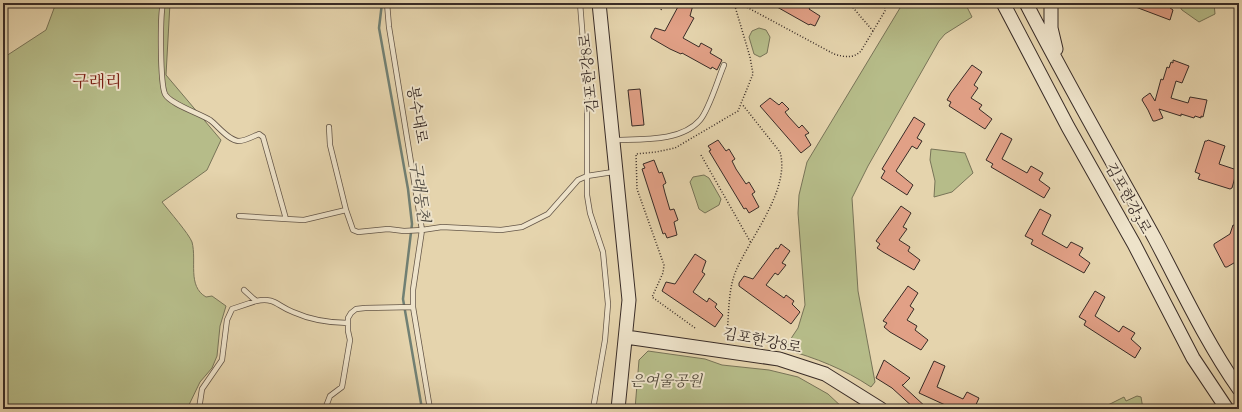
<svg xmlns="http://www.w3.org/2000/svg" width="1242" height="412" font-family="'Sorts Mill Goudy','Noto Serif KR',serif">
	<style>
		.green { fill: #b6bc89; stroke: #787458 }
		.lines { fill: none; stroke-linecap: round; stroke-linejoin: round }
		.stream { stroke: #718074; stroke-width: 2.5 }
		.building { fill: #e1a086; stroke: #392c27 }
		.lane-casing { stroke: #645648; stroke-width: 6 }
		.secondary-casing { stroke: #392c27; stroke-width: 15 }
		.path { stroke: #392c27; stroke-width: 1.5; stroke-dasharray: 1 2; stroke-linecap: butt }
		.lane { stroke: #eee3ca; stroke-width: 4.5 }
		.secondary { stroke: #eee3ca; stroke-width: 13 }
		.labels { text-anchor: middle; dominant-baseline: central; stroke-width: 4; stroke-linejoin: round; paint-order: stroke }
		.street-label { font-size: 15px; fill: #392c27; stroke: #eee3ca }
		.park-label { font-size: 15px; font-style: italic; fill: #52493b; stroke: #eee3ca }
		.water-label { font-size: 16px; font-style: italic; fill: #4c4841; stroke: #eee3ca }
		.quarter-label { font-size: 17px; fill: #7a1f14; stroke: #eee3ca }
	</style>
	<rect width="100%" height="100%" fill="#e5d4ad"/>
	<filter id="stains"><feTurbulence type="fractalNoise" baseFrequency=".005" numOctaves="4"/><feColorMatrix values="0 0 0 0 .2 0 0 0 0 .09 0 0 0 0 .02 0 0 0 .5 -.17"/></filter>
	<radialGradient id="worn" r=".72"><stop offset=".6" stop-color="#630" stop-opacity="0"/><stop offset="1" stop-color="#630" stop-opacity=".3"/></radialGradient>
	<!-- green -->
	<path class="green" d="M 56,3 L 170,3 L 166,75 L 221,140 L 207,170 L 162,202 C 169,211 189,234 192,242 C 197,261 187,286 206,297 L 212,296 L 226,306 L 220,326 L 217,356 L 212,368 L 200,382 L 187,409 L 3,409 L 3,58 L 46,30 Z
		M 903,3 L 965,3 L 972,17 L 945,34 L 939,41 L 868,166 L 852,198 L 858,291 L 875,382 L 871,387 C 844,369 816,358 784,349 L 798,328 L 805,305 L 798,213 L 799,195 L 807,162 Z
		M 1182,3 L 1214,3 L 1215,14 L 1199,22 L 1182,10 L 1180,7 Z
		M 759,28 L 766,30 L 770,37 L 767,53 L 760,57 L 754,54 L 749,37 L 752,31 Z
		M 931,149 L 965,153 L 973,173 L 952,192 L 934,197 L 935,181 L 930,160 Z
		M 704,175 L 709,178 L 721,199 L 719,205 L 705,213 L 699,209 L 690,182 L 693,177 Z
		M 648,351 L 705,359 L 722,365 L 769,370 L 798,377 L 828,394 L 844,409 L 635,409 L 639,360 Z
		M 1137,396 L 1141,397 L 1143,409 L 1110,409 L 1108,405 L 1124,397 L 1126,401 Z"/>
	<g class="lines">
		<!-- stream -->
		<path class="stream" d="M 382,3 L 379,28 L 408,189 L 412,224 L 403,299 L 422,409"/>
	</g>
	<!-- building -->
	<path class="building" d="M 680,3 L 689,3 L 693,5 L 690,16 L 694,18 L 683,38 L 699,47 L 701,43 L 712,49 L 710,53 L 722,60 L 717,70 L 712,67 L 711,69 L 682,53 L 681,54 L 670,49 L 651,38 L 651,36 L 655,28 L 665,31 Z
		M 770,3 L 806,3 L 811,6 L 809,9 L 820,16 L 815,26 L 810,24 L 809,25 Z
		M 1125,3 L 1166,3 L 1166,5 L 1173,10 L 1170,20 Z
		M 1173,60 L 1189,66 L 1182,83 L 1176,81 L 1171,98 L 1188,103 L 1190,97 L 1207,100 L 1203,117 L 1201,116 L 1201,118 L 1195,116 L 1194,118 L 1181,114 L 1181,116 L 1159,109 L 1163,118 L 1155,121 L 1153,121 L 1148,110 L 1142,100 L 1143,98 L 1150,93 L 1155,101 L 1161,79 L 1163,80 L 1167,67 L 1169,68 L 1171,62 L 1173,63 Z
		M 972,65 L 982,72 L 974,85 L 978,88 L 971,98 L 982,105 L 979,109 L 992,119 L 985,129 L 949,106 L 951,102 L 947,100 L 951,93 Z
		M 640,89 L 644,125 L 632,126 L 628,90 Z
		M 770,98 L 779,105 L 782,102 L 789,109 L 785,112 L 788,116 L 799,128 L 802,125 L 809,133 L 805,135 L 811,145 L 801,153 L 760,106 Z
		M 914,117 L 925,124 L 917,138 L 922,141 L 917,149 L 912,146 L 896,171 L 913,185 L 907,195 L 881,178 L 885,171 L 882,169 Z
		M 1001,133 L 1012,139 L 1002,159 L 1027,173 L 1031,166 L 1043,173 L 1039,180 L 1050,188 L 1044,198 L 991,167 L 993,164 L 986,160 Z
		M 718,140 L 726,151 L 729,149 L 735,159 L 732,161 L 736,169 L 746,184 L 749,182 L 755,192 L 752,194 L 759,207 L 749,213 L 746,208 L 744,209 L 709,151 L 711,150 L 708,146 Z
		M 1208,140 L 1225,146 L 1219,164 L 1237,170 L 1232,188 L 1230,189 L 1198,179 L 1200,174 L 1195,172 L 1205,141 L 1207,141 Z
		M 654,160 L 659,173 L 662,172 L 666,183 L 663,185 L 665,193 L 670,210 L 674,209 L 678,220 L 674,222 L 677,235 L 667,238 L 665,233 L 663,234 L 642,169 L 645,168 L 643,164 Z
		M 901,206 L 911,213 L 903,227 L 907,229 L 899,240 L 910,247 L 908,251 L 920,260 L 914,270 L 883,252 L 877,248 L 880,244 L 876,241 Z
		M 1040,209 L 1051,215 L 1042,234 L 1067,248 L 1071,242 L 1083,248 L 1079,255 L 1090,263 L 1084,273 L 1031,244 L 1033,240 L 1025,236 Z
		M 1233,225 L 1239,227 L 1239,260 L 1227,267 L 1225,267 L 1214,246 L 1214,244 L 1230,234 Z
		M 781,244 L 790,251 L 782,263 L 786,265 L 778,275 L 775,273 L 766,285 L 784,298 L 786,295 L 794,301 L 792,304 L 800,312 L 791,324 L 739,286 L 739,283 L 744,276 L 753,279 L 776,248 L 778,249 Z
		M 695,254 L 706,261 L 702,272 L 705,274 L 693,292 L 707,302 L 709,298 L 717,304 L 715,307 L 723,315 L 715,327 L 662,291 L 666,282 L 675,284 Z
		M 908,286 L 918,293 L 910,306 L 914,309 L 907,320 L 917,326 L 915,330 L 928,340 L 921,350 L 890,332 L 884,327 L 887,323 L 883,321 Z
		M 1095,291 L 1105,297 L 1095,316 L 1119,332 L 1123,326 L 1135,333 L 1131,339 L 1141,348 L 1135,358 L 1084,325 L 1086,321 L 1079,317 Z
		M 884,360 L 910,378 L 903,385 L 902,385 L 928,409 L 915,409 L 892,388 L 876,378 Z
		M 934,361 L 945,366 L 937,387 L 963,399 L 967,392 L 979,398 L 974,409 L 954,409 L 919,393 Z"/>
	<g class="lines">
		<!-- lane casing -->
		<g class="lane-casing">
			<path id="lane" d="M 163,3 C 160,16 160,83 165,94 C 170,104 199,113 210,120 C 218,126 229,141 239,141 C 245,141 254,136 259,134 L 263,137 L 286,219 L 239,216
				M 580,3 L 587,92 L 587,195 L 590,213 L 603,252 L 608,304 L 605,340 L 593,409
				M 329,127 L 330,145 L 346,210
				M 615,140 C 642,139 681,142 700,120 C 709,110 718,79 724,65
				M 286,219 L 304,220 L 346,210 L 353,230 L 358,232 L 388,229 L 404,231 L 422,230 L 389,27 L 387,3
				M 244,290 L 256,301 C 275,297 277,306 293,312 C 311,320 329,323 348,323
				M 199,409 L 202,389 L 222,360 L 227,320 L 232,309 L 256,301
				M 325,409 L 330,396 L 342,387 L 350,340 L 348,331 L 348,318 L 351,313 L 356,309 L 365,308 L 413,307
				M 430,409 L 413,307 L 413,290 L 422,230 L 442,227 L 501,230 L 522,227 L 548,214 L 578,180 L 587,176 L 613,172"/>
		</g>
		<!-- secondary casing -->
		<g class="secondary-casing">
			<path id="secondary" d="M 599,3 L 629,300 L 618,409
				M 1003,3 L 1068,127 L 1134,244 L 1193,358 L 1227,409
				M 1026,3 C 1067,83 1112,161 1155,239 C 1182,290 1206,342 1239,389
				M 1051,3 L 1051,28 L 1056,49
				M 626,337 L 779,359 L 825,374 L 881,409"/>
		</g>
		<!-- path -->
		<path class="path" d="M 739,3 L 834,54 C 844,57 853,59 861,51 L 885,11 L 884,3
			M 849,3 L 873,31
			M 661,10 L 665,3
			M 701,155 L 751,243
			M 695,328 L 652,297 L 663,273 L 664,265 L 637,189 L 636,154 L 656,152 L 675,148 L 738,111 L 753,74 L 750,57 L 734,3
			M 727,334 C 729,314 728,292 735,273 C 748,240 791,190 780,152 L 742,104"/>
		<!-- lane -->
		<use href="#lane" class="lane"/>
		<!-- secondary -->
		<use href="#secondary" class="secondary"/>
	</g>
	<g class="labels">
		<!-- street labels -->
		<g class="street-label">
			<text transform="translate(590 73) rotate(-96)">김포한강8로</text>
			<text transform="translate(416 115) rotate(80)">봉수대로</text>
			<text transform="translate(1127 199) rotate(61)">김포한강3로</text>
			<text transform="translate(762 342) rotate(11)">김포한강8로</text>
		</g>
		<!-- park labels -->
		<g class="park-label">
			<text x="666" y="382">은여울공원</text>
		</g>
		<!-- water labels -->
		<g class="water-label">
			<text transform="translate(418 192) rotate(82)">구래동천</text>
		</g>
		<!-- quarter labels -->
		<g class="quarter-label">
			<text x="97" y="83">구래리</text>
		</g>
	</g>
	<!-- margin -->
	<rect width="1242" height="412" fill="none" stroke="#e5d4ad" stroke-width="16"/>
	<rect x="4" y="4" width="1234" height="404" fill="none" stroke="#392c27" stroke-width="2"/>
	<rect x="8" y="8" width="1226" height="396" fill="none" stroke="#392c27"/>
	<rect width="100%" height="100%" filter="url(#stains)"/>
	<rect width="100%" height="100%" fill="url(#worn)"/>
</svg>
